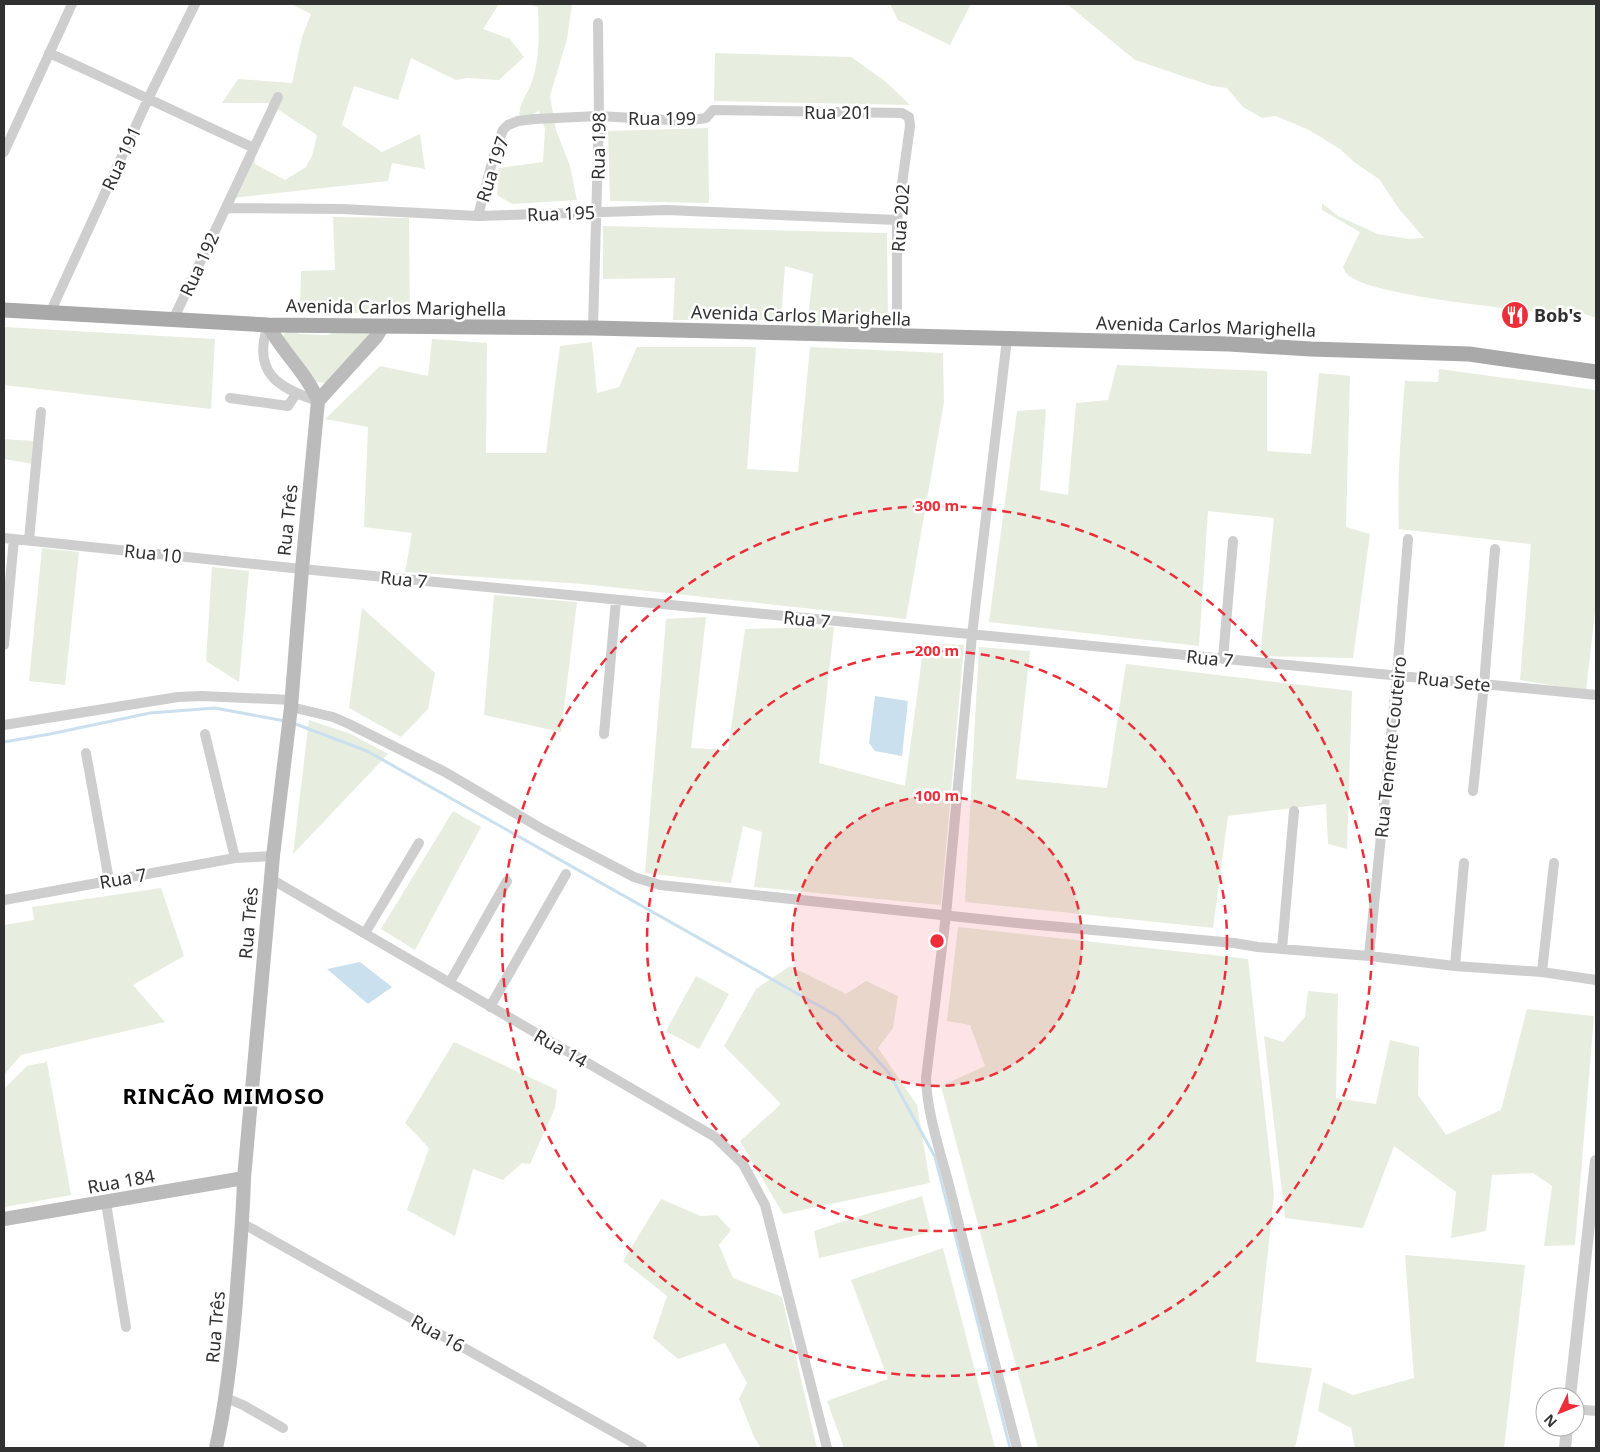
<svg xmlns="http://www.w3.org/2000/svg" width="1600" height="1452" font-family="'Noto Sans',sans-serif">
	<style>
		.green { fill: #e7eedf }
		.water { fill: #cae0ef }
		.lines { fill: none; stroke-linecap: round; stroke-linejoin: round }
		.stream { stroke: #cae0ef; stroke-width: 3 }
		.minor { stroke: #cecece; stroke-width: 10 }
		.tertiary { stroke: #cecece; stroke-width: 12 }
		.secondary { stroke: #bbb; stroke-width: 14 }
		.primary { stroke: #a9a9a9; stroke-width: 15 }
		.ring { fill: none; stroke: #ee2d39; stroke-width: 2.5; stroke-dasharray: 9 6 }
		.labels { text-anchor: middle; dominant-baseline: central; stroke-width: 5; stroke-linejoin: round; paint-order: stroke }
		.street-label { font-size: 18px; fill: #313131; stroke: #fff }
		.poi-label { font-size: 18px; font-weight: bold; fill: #313131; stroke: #fff; text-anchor: start }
		.district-label { font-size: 22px; font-weight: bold; letter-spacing: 1px; fill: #000; stroke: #fff }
		.centre { fill: #ee2d39; stroke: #fff; stroke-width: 2.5 }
		.ring-label { font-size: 15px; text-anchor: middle; font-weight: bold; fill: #ee2d39; stroke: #fff; stroke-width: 5; stroke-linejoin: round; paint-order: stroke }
	</style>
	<rect width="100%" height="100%" fill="#fff"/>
	<!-- green -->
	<path class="green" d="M 291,4 L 499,4 L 483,29 L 510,39 L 524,57 L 499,80 L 467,78 L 456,80 L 411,58 L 398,100 L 354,86 L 342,125 L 382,152 L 420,134 L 425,169 L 392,163 L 388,181 L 232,198 L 245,163 L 255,158 L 255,164 L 285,180 L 306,167 L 312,156 L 317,135 L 268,103 L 222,103 L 238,79 L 292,83 L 302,37 L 311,14 Z
		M 526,4 L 572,4 L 567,39 L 550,96 L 556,130 L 570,166 L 577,200 L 512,204 L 497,195 L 499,168 L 543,162 L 545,129 L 539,111 L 520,121 C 517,103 527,97 532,81 C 540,58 539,32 538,7 Z
		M 890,4 L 971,4 L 950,45 L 898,20 Z
		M 1067,4 L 1596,4 L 1596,318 L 1582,313 L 1567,315 C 1528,310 1369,297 1347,274 C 1345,272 1344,269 1343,267 L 1360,232 L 1322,210 L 1322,203 L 1338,216 L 1378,234 L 1409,239 L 1424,238 L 1399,209 L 1379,179 L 1354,162 L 1340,149 L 1309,130 L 1276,116 L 1262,118 L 1243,107 L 1227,88 L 1212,86 L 1135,60 Z
		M 715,53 L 851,57 L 885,81 L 910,105 L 714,101 Z
		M 708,128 L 709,203 L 610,201 L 608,131 Z
		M 333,217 L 409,218 L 410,316 L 300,310 L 301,271 L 335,270 Z
		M 603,226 L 887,233 L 888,323 L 807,326 L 813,274 L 785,266 L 781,320 L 673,320 L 675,278 L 603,279 Z
		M 4,327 L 215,339 L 211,409 L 4,385 Z
		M 290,330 L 300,334 L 328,335 L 339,330 L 369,331 L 369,336 L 326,383 L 316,382 L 282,338 L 285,333 Z
		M 432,339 L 487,343 L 486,453 L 546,453 L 560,346 L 592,342 L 597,393 L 619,387 L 637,347 L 756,347 L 747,469 L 798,472 L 810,347 L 943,353 L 944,402 L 906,619 L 583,584 L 405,572 L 412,533 L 364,527 L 368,427 L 325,419 L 380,366 L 428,376 Z
		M 1117,365 L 1267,371 L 1267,451 L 1311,454 L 1319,373 L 1350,376 L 1346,527 L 1370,534 L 1353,658 L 1260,656 L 1274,518 L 1208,511 L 1199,646 L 989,622 L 1017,411 L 1046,409 L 1040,490 L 1068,495 L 1076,403 L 1108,400 Z
		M 1439,369 L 1596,390 L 1596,603 L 1586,691 L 1520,680 L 1531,544 L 1399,529 C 1397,479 1401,430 1405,381 L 1438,382 Z
		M 4,439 L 33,441 L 32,464 L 4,459 Z
		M 42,548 L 79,552 L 65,685 L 29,681 Z
		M 212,567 L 249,571 L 239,682 L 206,661 Z
		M 494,595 L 577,602 L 561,732 L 484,715 Z
		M 362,608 L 435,673 L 428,709 L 401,737 L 349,708 Z
		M 706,617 L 691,748 L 728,750 L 745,629 L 834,627 L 819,763 L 905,786 L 924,643 L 964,645 L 941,905 L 754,887 L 762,832 L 743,826 L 731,883 L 645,873 L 666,619 Z
		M 979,647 L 1030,651 L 1016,779 L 1107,788 L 1126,664 L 1352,691 L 1347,849 L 1328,844 L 1326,804 L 1228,816 L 1213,928 L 965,902 Z
		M 309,720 L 351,734 L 388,754 L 293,854 Z
		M 453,811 L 481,827 L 415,950 L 381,929 Z
		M 161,888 L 184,956 L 133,985 L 165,1022 L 21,1055 L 4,1075 L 4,925 L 34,920 L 32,907 Z
		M 958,927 L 1248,959 L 1274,1195 L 1256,1362 L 1312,1368 L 1295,1448 L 1038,1448 L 941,1086 L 985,1066 L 970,1025 L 947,1021 Z
		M 790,966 L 846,994 L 866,981 L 898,996 L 893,1028 L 878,1048 L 917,1105 L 930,1183 L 783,1214 L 740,1141 L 781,1104 L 724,1046 L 756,989 Z
		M 696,976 L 729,994 L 699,1049 L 666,1031 Z
		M 1308,991 L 1338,994 L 1336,1098 L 1376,1104 L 1390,1040 L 1419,1047 L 1418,1095 L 1446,1135 L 1501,1110 L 1527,1009 L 1594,1016 L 1575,1245 L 1544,1246 L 1552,1186 L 1533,1173 L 1492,1175 L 1486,1231 L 1451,1238 L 1456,1192 L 1394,1146 L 1363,1228 L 1285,1218 L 1264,1036 L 1283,1042 L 1305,1017 Z
		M 454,1042 L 557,1090 L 555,1108 L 530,1164 L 522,1163 L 503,1180 L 473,1169 L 455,1236 L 407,1210 L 429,1148 L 405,1123 Z
		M 47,1062 L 71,1195 L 4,1207 L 4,1089 L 27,1066 Z
		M 922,1196 L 931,1232 L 819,1258 L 814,1231 Z
		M 661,1199 L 701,1216 L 717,1215 L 731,1230 L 719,1245 L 733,1278 L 782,1297 L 817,1448 L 761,1448 L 754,1437 L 739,1399 L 747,1383 L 725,1343 L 678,1359 L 653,1338 L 667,1296 L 623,1261 Z
		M 943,1248 L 995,1448 L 844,1448 L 827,1401 L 888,1379 L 851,1280 Z
		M 1405,1255 L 1525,1265 L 1504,1448 L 1355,1448 L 1351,1428 L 1318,1411 L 1323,1382 L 1353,1395 L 1414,1378 Z"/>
	<!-- water -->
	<path class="water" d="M 875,696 L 908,701 L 902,756 L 875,751 L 869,743 Z
		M 360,962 L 392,987 L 368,1004 L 327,969 Z"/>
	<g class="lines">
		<!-- stream -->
		<path class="stream" d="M 293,723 L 367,751 L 837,1016 L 889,1073 L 935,1157 L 1010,1448
			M 4,742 L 50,734 L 150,713 L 215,708 L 285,721"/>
		<!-- minor -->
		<path class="minor" d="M 49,53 C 118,84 186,117 254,148
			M 4,152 L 72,4
			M 226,208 L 342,209 L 478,216 L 667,210 L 897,220
			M 478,216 L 495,151 L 503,130 L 508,125 L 518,121 L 534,119 L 599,116 L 685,121 L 706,118 L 713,110 L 902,113 L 909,117 L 910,126 L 897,220 L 897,336
			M 50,313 L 149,97 L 195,4
			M 173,320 L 278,97
			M 268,325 C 252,372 277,388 318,401
			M 593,328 L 599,116 L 598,23
			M 1007,339 L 972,635 L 946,915 L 926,1078 C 927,1117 943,1159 952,1197 C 973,1281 995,1365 1017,1448
			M 230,398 L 288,406 L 296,394
			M 4,538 L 302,569 L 1596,695
			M 29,540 L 41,412
			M 4,645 L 14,539
			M 1223,659 L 1233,541
			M 291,707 L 333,717 L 349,724 L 445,772 L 544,830 L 634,877 L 660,885 L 1017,923 L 1234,943 L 1258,947 L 1369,956 L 1455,966 L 1542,972 L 1596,980
			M 4,725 L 178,697 L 202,696 L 292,700
			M 205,734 L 235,858
			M 604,734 L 616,600
			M 86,753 L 109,880
			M 1473,791 L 1484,684 L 1495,549
			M 271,879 L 715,1137 L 743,1164 L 765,1205 L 827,1448
			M 4,900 L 235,858 L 273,856
			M 365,933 L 419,843
			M 1282,949 L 1294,811
			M 1369,956 L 1397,675 L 1408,539
			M 1455,966 L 1464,863
			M 1542,972 L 1554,863
			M 450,982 L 507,881
			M 490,1007 L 566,874
			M 106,1203 L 126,1327
			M 242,1223 L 642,1448
			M 226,1398 L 243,1405 L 283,1428
			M 1575,1409 L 1596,1411"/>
		<!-- tertiary -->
		<path class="tertiary" d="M 1570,1397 L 1596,1161
			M 1565,1448 L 1567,1427"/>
		<!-- secondary -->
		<path class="secondary" d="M 318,401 L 376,337 L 383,326
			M 4,1219 L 244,1178
			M 216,1448 C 227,1399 232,1350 236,1301 C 239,1260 243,1219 244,1178 L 273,856 L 291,707 L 302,569 L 318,401 C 307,373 282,352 268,325"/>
		<!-- primary -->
		<path class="primary" d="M 4,310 L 268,325 L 593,328 L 1229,344 L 1311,349 L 1469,354 L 1596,372"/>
	</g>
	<!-- distance rings -->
	<circle cx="937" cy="941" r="145" fill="#ee2d39" fill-opacity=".12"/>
	<g class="ring">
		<circle cx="937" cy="941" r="145"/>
		<circle cx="937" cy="941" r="290"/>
		<circle cx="937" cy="941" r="435"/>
	</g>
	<!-- icons -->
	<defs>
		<g id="restaurant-disc" transform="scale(1.4375)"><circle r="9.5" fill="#ee2d39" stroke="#fff"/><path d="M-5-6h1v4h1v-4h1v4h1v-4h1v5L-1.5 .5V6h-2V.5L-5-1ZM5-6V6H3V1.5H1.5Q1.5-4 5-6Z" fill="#fff"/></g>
	</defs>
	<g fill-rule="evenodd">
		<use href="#restaurant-disc" x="1515" y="315"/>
	</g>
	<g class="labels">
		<!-- street labels -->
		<g class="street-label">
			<text x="838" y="112">Rua 201</text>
			<text x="662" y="118">Rua 199</text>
			<text transform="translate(598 146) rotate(-89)">Rua 198</text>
			<text transform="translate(121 158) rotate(-65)">Rua 191</text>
			<text transform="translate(492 169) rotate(-72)">Rua 197</text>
			<text transform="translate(561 213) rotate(-2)">Rua 195</text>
			<text transform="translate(900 218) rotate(-86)">Rua 202</text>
			<text transform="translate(199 264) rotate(-65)">Rua 192</text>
			<text transform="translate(396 307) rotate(1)">Avenida Carlos Marighella</text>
			<text transform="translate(801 315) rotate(2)">Avenida Carlos Marighella</text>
			<text transform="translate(1206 326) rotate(2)">Avenida Carlos Marighella</text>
			<text transform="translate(287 520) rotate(-84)">Rua Três</text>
			<text transform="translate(153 553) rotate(6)">Rua 10</text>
			<text transform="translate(404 579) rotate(6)">Rua 7</text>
			<text transform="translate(807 619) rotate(6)">Rua 7</text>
			<text transform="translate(1210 658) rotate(6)">Rua 7</text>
			<text transform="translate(1454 681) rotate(6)">Rua Sete</text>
			<text transform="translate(1390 747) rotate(-84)">Rua Tenente Couteiro</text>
			<text transform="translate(123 878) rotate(-10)">Rua 7</text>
			<text transform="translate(248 923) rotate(-85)">Rua Três</text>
			<text transform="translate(561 1048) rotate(30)">Rua 14</text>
			<text transform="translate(121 1181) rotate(-10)">Rua 184</text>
			<text transform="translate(215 1327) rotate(-85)">Rua Três</text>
			<text transform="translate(438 1333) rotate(29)">Rua 16</text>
		</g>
		<!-- poi labels -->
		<g class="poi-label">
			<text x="1534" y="315">Bob's</text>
		</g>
		<!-- district labels -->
		<g class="district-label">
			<text x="224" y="1095">RINCÃO MIMOSO</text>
		</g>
	</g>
	<circle cx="937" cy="941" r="8" class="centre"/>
	<g class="ring-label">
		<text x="937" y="511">300 m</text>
		<text x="937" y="656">200 m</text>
		<text x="937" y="801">100 m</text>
	</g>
	<!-- border -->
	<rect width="1600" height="1452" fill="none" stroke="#313131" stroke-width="10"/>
	<!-- north arrow -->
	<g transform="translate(1560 1412) rotate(227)"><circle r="24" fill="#ffffff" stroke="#adadad"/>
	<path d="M0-4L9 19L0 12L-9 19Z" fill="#ee2d39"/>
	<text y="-8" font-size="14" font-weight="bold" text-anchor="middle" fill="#313131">N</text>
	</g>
</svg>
